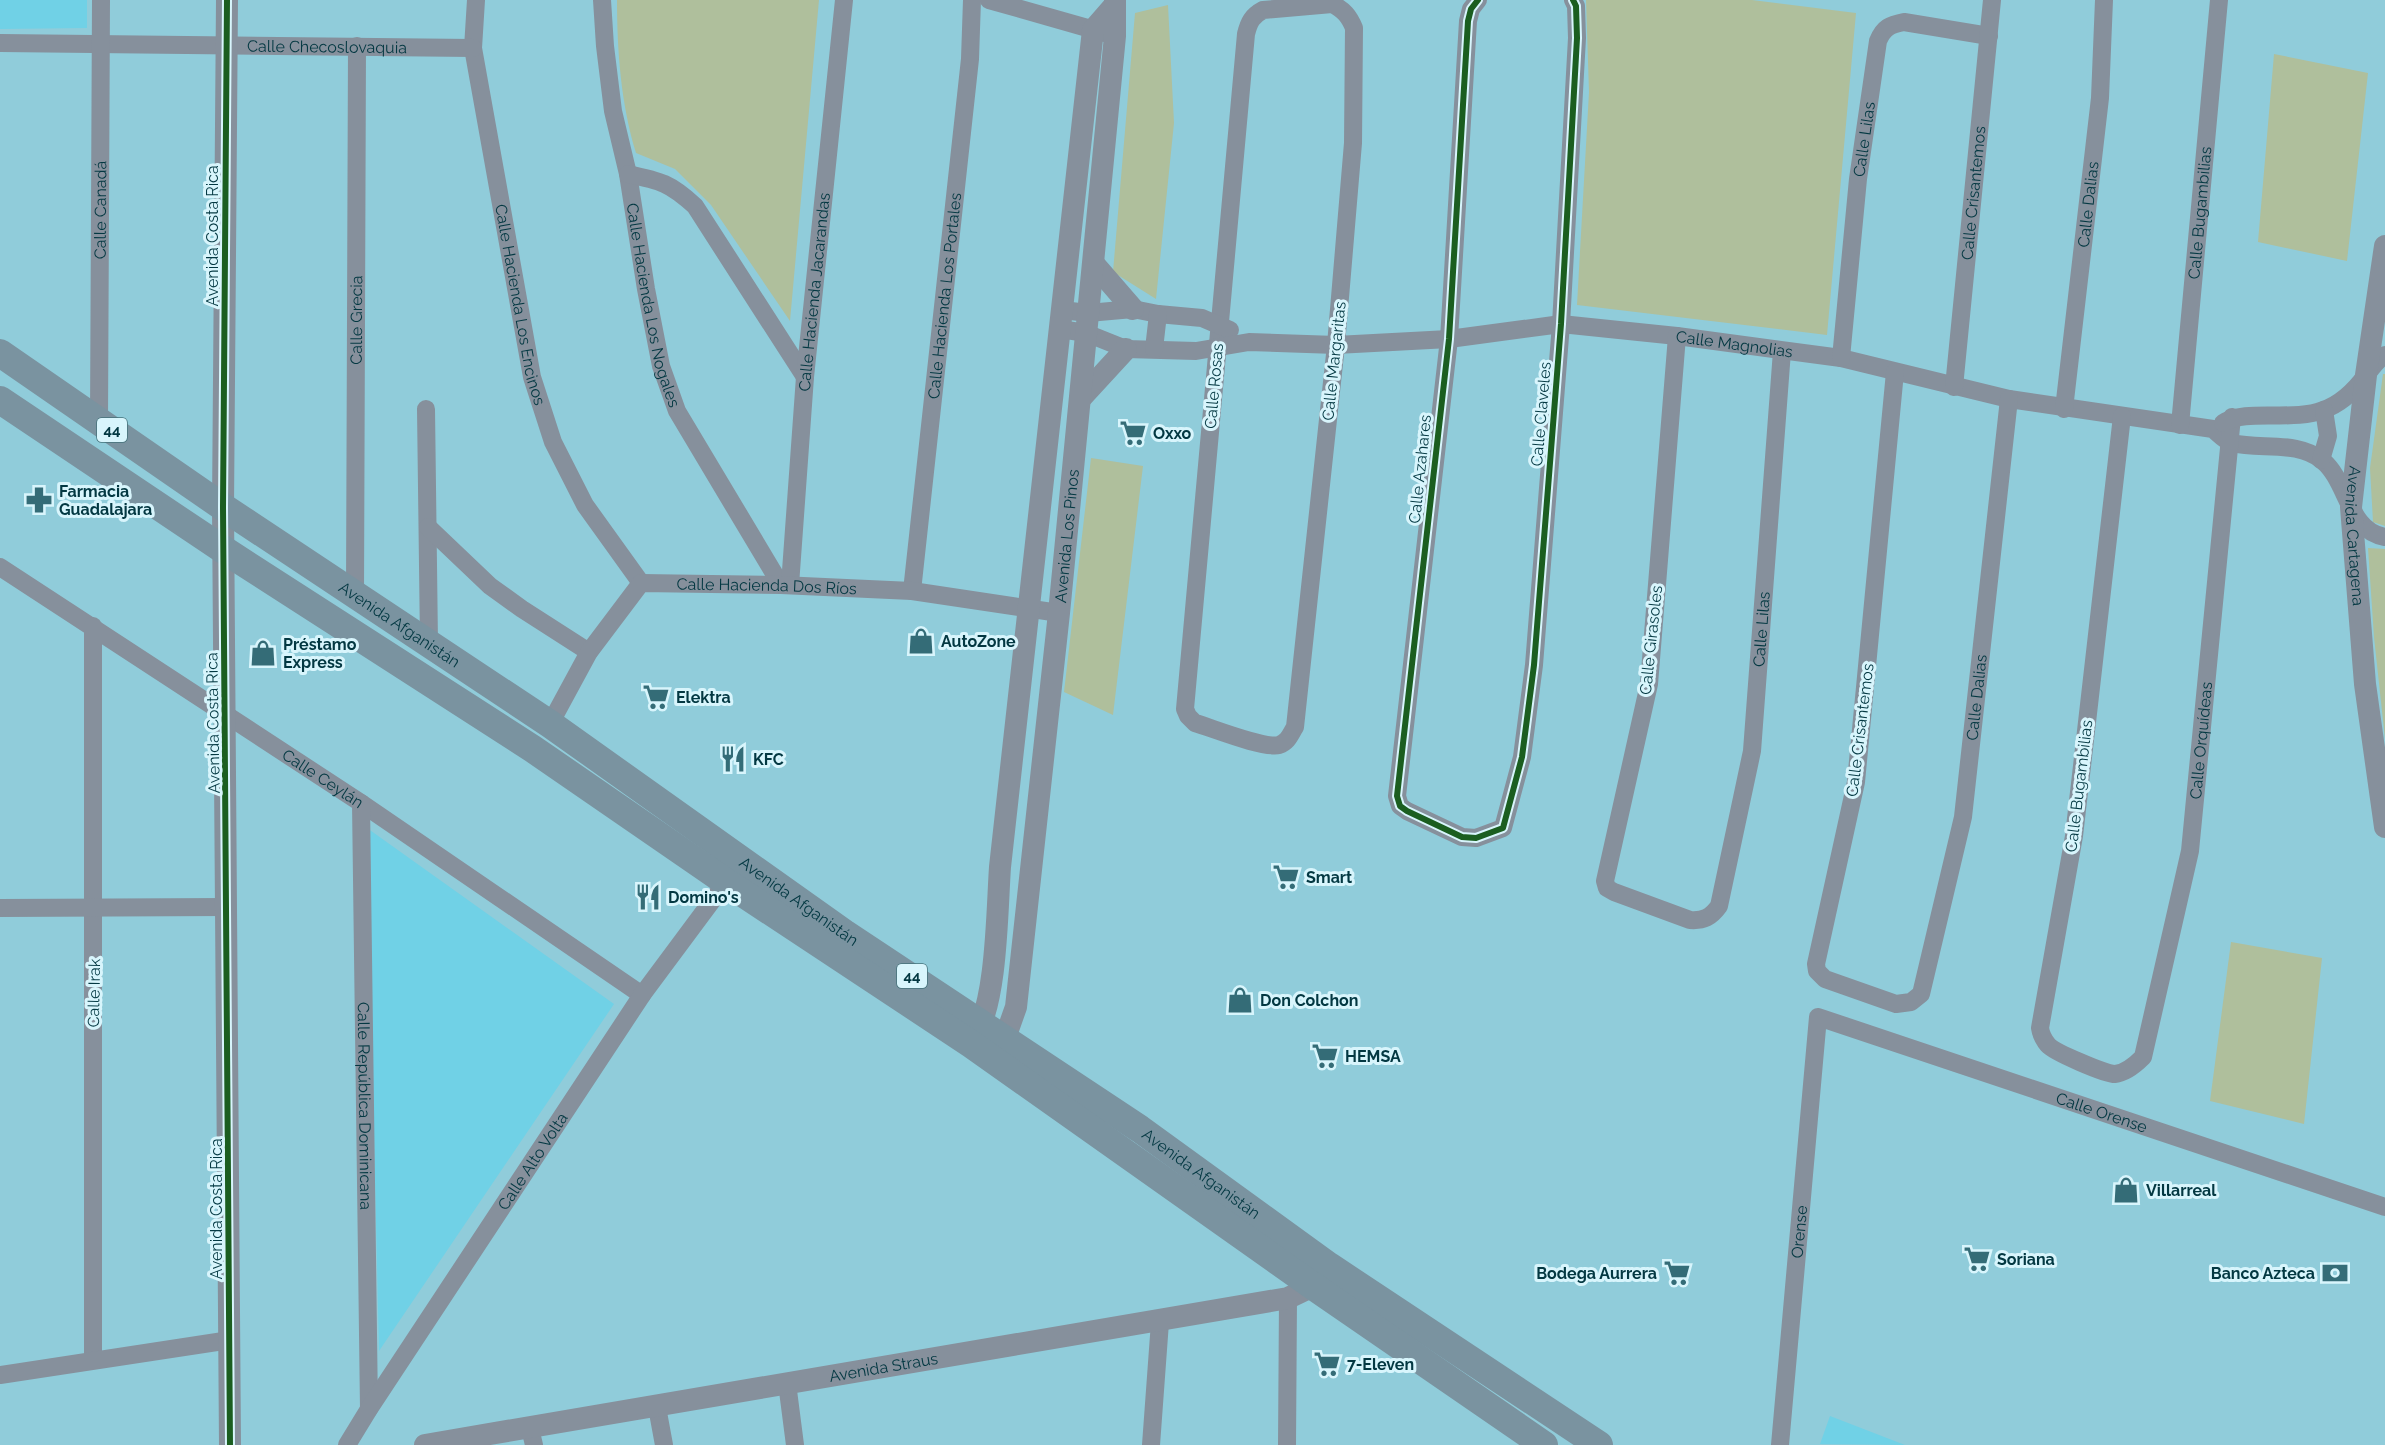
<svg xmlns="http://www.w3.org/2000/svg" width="2385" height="1445" font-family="Raleway,sans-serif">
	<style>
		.built { fill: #70d1e6 }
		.green { fill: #afbf9c }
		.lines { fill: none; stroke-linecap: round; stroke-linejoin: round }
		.minor { stroke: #86909c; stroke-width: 18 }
		.tertiary { stroke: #86909c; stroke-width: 22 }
		.primary { stroke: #7a93a0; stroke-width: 28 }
		.cycleway-casing { stroke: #d8f5fc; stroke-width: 10 }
		.cycleway { stroke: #1b5e20; stroke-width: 6 }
		.labels { text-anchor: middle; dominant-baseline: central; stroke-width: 6; stroke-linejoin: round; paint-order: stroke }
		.shield { fill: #d8f5fc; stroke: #43717a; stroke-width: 1.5 }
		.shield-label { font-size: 15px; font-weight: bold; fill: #033842 }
		.street-label { font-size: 16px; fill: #033842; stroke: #d8f5fc }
		.poi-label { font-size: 16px; font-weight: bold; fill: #033842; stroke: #d8f5fc; text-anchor: start }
	</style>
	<rect width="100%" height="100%" fill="#90ccda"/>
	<!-- built -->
	<path class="built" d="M 0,0 L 87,0 L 87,28 L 0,29 Z
		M 367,828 L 614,1004 L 379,1351 Z
		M 1830,1416 L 1905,1445 L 1820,1444 Z"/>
	<!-- green -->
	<path class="green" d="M 617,0 L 819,0 L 790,321 L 711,205 L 675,169 L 636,153 C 621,104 617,51 617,0 Z
		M 1586,0 L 1752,0 L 1856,13 L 1827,335 L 1577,305 L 1589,92 Z
		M 1168,5 L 1174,123 L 1156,299 L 1113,272 L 1135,13 Z
		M 2274,54 L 2368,73 L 2347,261 L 2258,242 Z
		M 2383,374 L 2385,374 L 2385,526 L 2373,522 L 2370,468 Z
		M 1091,458 L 1143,466 L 1113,715 L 1064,692 Z
		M 2368,548 L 2385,549 L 2385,739 L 2374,637 Z
		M 2231,942 L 2322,958 L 2304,1124 L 2210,1101 Z"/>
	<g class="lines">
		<!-- minor -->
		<g class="minor">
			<path id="s1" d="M 476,0 L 473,48 L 532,377 L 553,442 L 585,505 L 641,583"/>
			<path id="s2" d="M 602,0 L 605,46 L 613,111 L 628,174 L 646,289 L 661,366 L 677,411 L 781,585"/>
			<path d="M 989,0 L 1105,33"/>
			<path d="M 1478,0 L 1471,9 L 1468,21 L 1449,339 L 1397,796 L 1400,806 L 1407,811 L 1462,837 L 1476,838 L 1503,828 L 1522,757 L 1534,665 L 1561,324 L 1577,38 L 1576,6 L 1573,0"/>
			<path d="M 1332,4 C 1344,10 1349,16 1354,28 L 1353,143 L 1336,345 L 1295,727 C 1290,735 1288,742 1279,745 C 1264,749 1212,728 1195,723 L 1188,716 L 1185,709 L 1246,34 C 1249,22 1252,16 1263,10 Z"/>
			<path id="s3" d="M 0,43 L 473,48"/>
			<path d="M 628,174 C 661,181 670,183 695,206 L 805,377"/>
			<path d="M 1062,310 L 1088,313 L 1133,309 L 1158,314 L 1202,318 L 1230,330"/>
			<path id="s4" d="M 1060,329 L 1086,333 L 1126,349 L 1196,351 L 1249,342 L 1336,345 L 1449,339 L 1561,324 L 1677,336 L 1841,358 L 2009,399 L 2213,429 C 2219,434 2225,441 2232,443 C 2261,450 2298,440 2323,461 C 2348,482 2348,531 2385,537"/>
			<path id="s5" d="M 1677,336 L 1649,684 L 1605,881 L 1607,888 L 1614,892 L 1690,920 C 1704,921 1711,917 1719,906 L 1752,751 L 1782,351"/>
			<path d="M 1154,349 L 1158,314"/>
			<path id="s6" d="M 1841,358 L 1858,179 L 1878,41 C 1884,27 1890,25 1904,22 L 1989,36"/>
			<path id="s7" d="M 1895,372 L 1856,782 L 1816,964 L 1817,971 L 1825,979 L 1896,1004 L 1911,1002 L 1921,994 L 1963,817 L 2009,399"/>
			<path id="s8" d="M 1954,387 L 1992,0"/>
			<path d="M 426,409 L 429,643"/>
			<path id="s9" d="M 2064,409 L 2100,98 L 2104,0"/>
			<path id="s10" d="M 2122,416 L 2074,836 L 2040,1028 C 2041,1035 2043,1039 2048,1045 C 2054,1052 2105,1074 2115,1074 C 2126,1073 2136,1064 2143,1057 L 2190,851 L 2232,417"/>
			<path id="s11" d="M 99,420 L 101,0"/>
			<path d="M 2223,423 C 2246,408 2293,422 2323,410 C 2341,404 2355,390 2366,375 C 2373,367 2376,361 2385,355"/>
			<path id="s12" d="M 2180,425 L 2219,0"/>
			<path d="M 2321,460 L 2328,436 L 2324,410"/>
			<path d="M 428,527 L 490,586 L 522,609 L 589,652"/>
			<path id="s13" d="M 0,567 L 361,803 L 642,995"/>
			<path id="s14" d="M 790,585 L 805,377 L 844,0"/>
			<path id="s15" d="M 912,591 L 970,59 L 972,0"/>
			<path id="s16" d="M 355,593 L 357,46"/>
			<path d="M 93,626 L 93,1359"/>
			<path id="s17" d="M 550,724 L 589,652 L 641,583 L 781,585 L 912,591 L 1059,613"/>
			<path id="s18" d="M 361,803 L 369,1409"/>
			<path d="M 0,908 L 227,907"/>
			<path d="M 0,1375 L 230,1340"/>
			<path d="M 787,1383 L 795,1445"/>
			<path d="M 657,1407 L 664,1445"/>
			<path d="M 530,1428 L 534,1445"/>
			<path id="s19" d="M 347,1445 L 369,1409 L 642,995 L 726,882"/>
			<path d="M 1151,1445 L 1160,1322"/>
			<path d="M 1287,1445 L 1288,1298"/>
			<path id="s20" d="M 1780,1445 L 1818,1017 L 2385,1207"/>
		</g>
		<!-- tertiary -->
		<g class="tertiary">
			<path d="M 227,0 L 223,507 L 230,1445"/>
			<path id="s21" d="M 2385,246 L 2366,375 L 2351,507 L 2365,684 L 2385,827"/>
			<path d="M 1094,264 L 1133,309"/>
			<path d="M 1080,399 L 1126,349"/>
			<path d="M 975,1036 C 997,1001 997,910 1000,867 L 1093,30 L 1113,7"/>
			<path id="s22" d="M 996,1053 L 1005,1038 L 1016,1007 L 1059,613 L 1115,36 L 1115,0"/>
			<path id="s23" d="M 425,1445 L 1288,1298 L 1313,1286 L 1321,1276"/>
		</g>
		<!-- primary -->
		<g class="primary">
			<path id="s24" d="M 0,353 L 223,507 L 550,724 L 844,933 L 1140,1129 L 1329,1266 L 1599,1445"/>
			<path d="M 0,400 L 224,550 L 533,749 L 726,882 L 971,1044 L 1313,1286 L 1544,1445"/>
		</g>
		<!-- cycleway casing -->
		<g class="cycleway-casing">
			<path id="cycleway" d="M 227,0 L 223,507 L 230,1445
				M 1478,0 L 1471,9 L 1468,21 L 1449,339 L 1397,796 L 1400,806 L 1407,811 L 1462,837 L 1476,838 L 1503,828 L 1522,757 L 1534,665 L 1561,324 L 1577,38 L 1576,6 L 1573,0"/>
		</g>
		<!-- cycleway -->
		<use href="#cycleway" class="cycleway"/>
	</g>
	<!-- icons -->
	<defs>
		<g id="supermarket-bare" transform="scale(2.07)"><path d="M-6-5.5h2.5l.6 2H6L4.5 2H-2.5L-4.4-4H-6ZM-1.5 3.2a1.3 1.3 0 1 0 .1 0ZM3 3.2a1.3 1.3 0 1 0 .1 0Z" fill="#346c77" stroke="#d8f5fc" stroke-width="2.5" paint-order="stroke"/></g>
		<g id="pharmacy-bare" transform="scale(2.07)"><path d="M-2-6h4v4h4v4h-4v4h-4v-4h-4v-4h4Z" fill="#346c77" stroke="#d8f5fc" stroke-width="2.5" paint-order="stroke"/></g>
		<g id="shop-bare" transform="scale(2.07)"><path d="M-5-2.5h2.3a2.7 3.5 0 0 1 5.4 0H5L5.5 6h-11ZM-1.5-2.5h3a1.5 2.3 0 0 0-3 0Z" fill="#346c77" stroke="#d8f5fc" stroke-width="2.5" paint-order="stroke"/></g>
		<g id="restaurant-bare" transform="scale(2.07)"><path d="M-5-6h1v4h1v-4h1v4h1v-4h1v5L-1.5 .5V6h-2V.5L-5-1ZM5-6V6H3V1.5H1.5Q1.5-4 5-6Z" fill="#346c77" stroke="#d8f5fc" stroke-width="2.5" paint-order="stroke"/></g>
		<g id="bank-bare" transform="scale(2.07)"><path d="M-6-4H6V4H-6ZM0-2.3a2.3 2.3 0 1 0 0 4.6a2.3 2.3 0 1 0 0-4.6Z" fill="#346c77" stroke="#d8f5fc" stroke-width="2.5" paint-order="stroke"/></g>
	</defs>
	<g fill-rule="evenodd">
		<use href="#supermarket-bare" x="1133" y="433"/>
		<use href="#pharmacy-bare" x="39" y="500"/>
		<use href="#shop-bare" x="921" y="641"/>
		<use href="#shop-bare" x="263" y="653"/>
		<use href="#supermarket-bare" x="656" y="697"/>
		<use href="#restaurant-bare" x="733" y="759"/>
		<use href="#supermarket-bare" x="1286" y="877"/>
		<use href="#restaurant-bare" x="648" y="897"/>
		<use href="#shop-bare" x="1240" y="1000"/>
		<use href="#supermarket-bare" x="1325" y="1056"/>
		<use href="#shop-bare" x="2126" y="1190"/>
		<use href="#supermarket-bare" x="1977" y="1259"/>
		<use href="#supermarket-bare" x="1677" y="1273"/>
		<use href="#bank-bare" x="2335" y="1273"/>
		<use href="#supermarket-bare" x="1327" y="1364"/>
	</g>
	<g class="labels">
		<!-- shield labels -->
		<g class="shield">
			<rect x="97" y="418" width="30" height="24" rx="4.5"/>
			<rect x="897" y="964" width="30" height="24" rx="4.5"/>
		</g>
		<g class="shield-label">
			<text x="112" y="430">44</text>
			<text x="912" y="976">44</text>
		</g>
		<!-- street labels -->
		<g class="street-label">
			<text stroke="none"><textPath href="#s3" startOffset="327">Calle Checoslovaquia</textPath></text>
			<text stroke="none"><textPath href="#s6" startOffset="220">Calle Lilas</textPath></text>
			<text stroke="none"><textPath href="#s8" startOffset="195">Calle Crisantemos</textPath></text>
			<text stroke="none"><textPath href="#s9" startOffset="206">Calle Dalias</textPath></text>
			<text stroke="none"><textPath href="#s11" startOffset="210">Calle Canadá</textPath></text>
			<text stroke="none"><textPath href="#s12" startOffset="213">Calle Bugambilias</textPath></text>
			<text transform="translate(212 236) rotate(-90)">Avenida Costa Rica</text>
			<text stroke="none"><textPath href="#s14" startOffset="294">Calle Hacienda Jacarandas</textPath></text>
			<text stroke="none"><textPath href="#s15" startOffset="297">Calle Hacienda Los Portales</textPath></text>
			<text stroke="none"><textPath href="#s1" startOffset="309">Calle Hacienda Los Encinos</textPath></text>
			<text stroke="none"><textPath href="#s2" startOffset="310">Calle Hacienda Los Nogales</textPath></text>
			<text stroke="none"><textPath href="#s16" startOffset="273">Calle Grecia</textPath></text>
			<text stroke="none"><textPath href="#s4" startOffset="681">Calle Magnolias</textPath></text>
			<text transform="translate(1334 361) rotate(-84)">Calle Margaritas</text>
			<text transform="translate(1214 386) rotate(-85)">Calle Rosas</text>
			<text transform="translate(1541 414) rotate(-85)">Calle Claveles</text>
			<text transform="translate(1420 469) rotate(-84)">Calle Azahares</text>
			<text stroke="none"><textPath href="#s22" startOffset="524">Avenida Los Pinos</textPath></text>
			<text stroke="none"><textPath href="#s21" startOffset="292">Avenida Cartagena</textPath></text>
			<text stroke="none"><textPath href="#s17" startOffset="294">Calle Hacienda Dos Ríos</textPath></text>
			<text stroke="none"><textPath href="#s24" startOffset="483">Avenida Afganistán</textPath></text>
			<text stroke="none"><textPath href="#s5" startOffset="962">Calle Lilas</textPath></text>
			<text transform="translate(1651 640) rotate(-84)">Calle Girasoles</text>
			<text stroke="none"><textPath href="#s7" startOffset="1022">Calle Dalias</textPath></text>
			<text transform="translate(213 723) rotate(-91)">Avenida Costa Rica</text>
			<text transform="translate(1860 730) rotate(-83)">Calle Crisantemos</text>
			<text stroke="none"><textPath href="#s10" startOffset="1066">Calle Orquídeas</textPath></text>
			<text stroke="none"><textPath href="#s13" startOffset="386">Calle Ceylán</textPath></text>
			<text transform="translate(2079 786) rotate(-83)">Calle Bugambilias</text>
			<text stroke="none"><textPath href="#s24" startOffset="969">Avenida Afganistán</textPath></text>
			<text transform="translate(94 993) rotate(-89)">Calle Irak</text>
			<text stroke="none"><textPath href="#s18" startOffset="303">Calle República Dominicana</textPath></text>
			<text stroke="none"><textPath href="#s20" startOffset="729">Calle Orense</textPath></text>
			<text stroke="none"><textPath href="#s19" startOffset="339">Calle Alto Volta</textPath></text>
			<text stroke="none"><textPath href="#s24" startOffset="1455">Avenida Afganistán</textPath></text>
			<text transform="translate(216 1209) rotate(-90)">Avenida Costa Rica</text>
			<text stroke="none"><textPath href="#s20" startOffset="214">Orense</textPath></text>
			<text stroke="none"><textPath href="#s23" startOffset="465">Avenida Straus</textPath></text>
		</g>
		<!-- poi labels -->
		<g class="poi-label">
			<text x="1153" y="433">Oxxo</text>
			<text x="59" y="491">Farmacia<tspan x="59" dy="18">Guadalajara</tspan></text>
			<text x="941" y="641">AutoZone</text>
			<text x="283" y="644">Préstamo<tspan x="283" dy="18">Express</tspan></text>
			<text x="676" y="697">Elektra</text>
			<text x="753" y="759">KFC</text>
			<text x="1306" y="877">Smart</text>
			<text x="668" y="897">Domino's</text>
			<text x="1260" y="1000">Don Colchon</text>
			<text x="1345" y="1056">HEMSA</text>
			<text x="2146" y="1190">Villarreal</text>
			<text x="1997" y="1259">Soriana</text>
			<text x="1657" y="1273" text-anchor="end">Bodega Aurrera</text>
			<text x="2315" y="1273" text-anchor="end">Banco Azteca</text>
			<text x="1347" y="1364">7-Eleven</text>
		</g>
	</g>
</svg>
